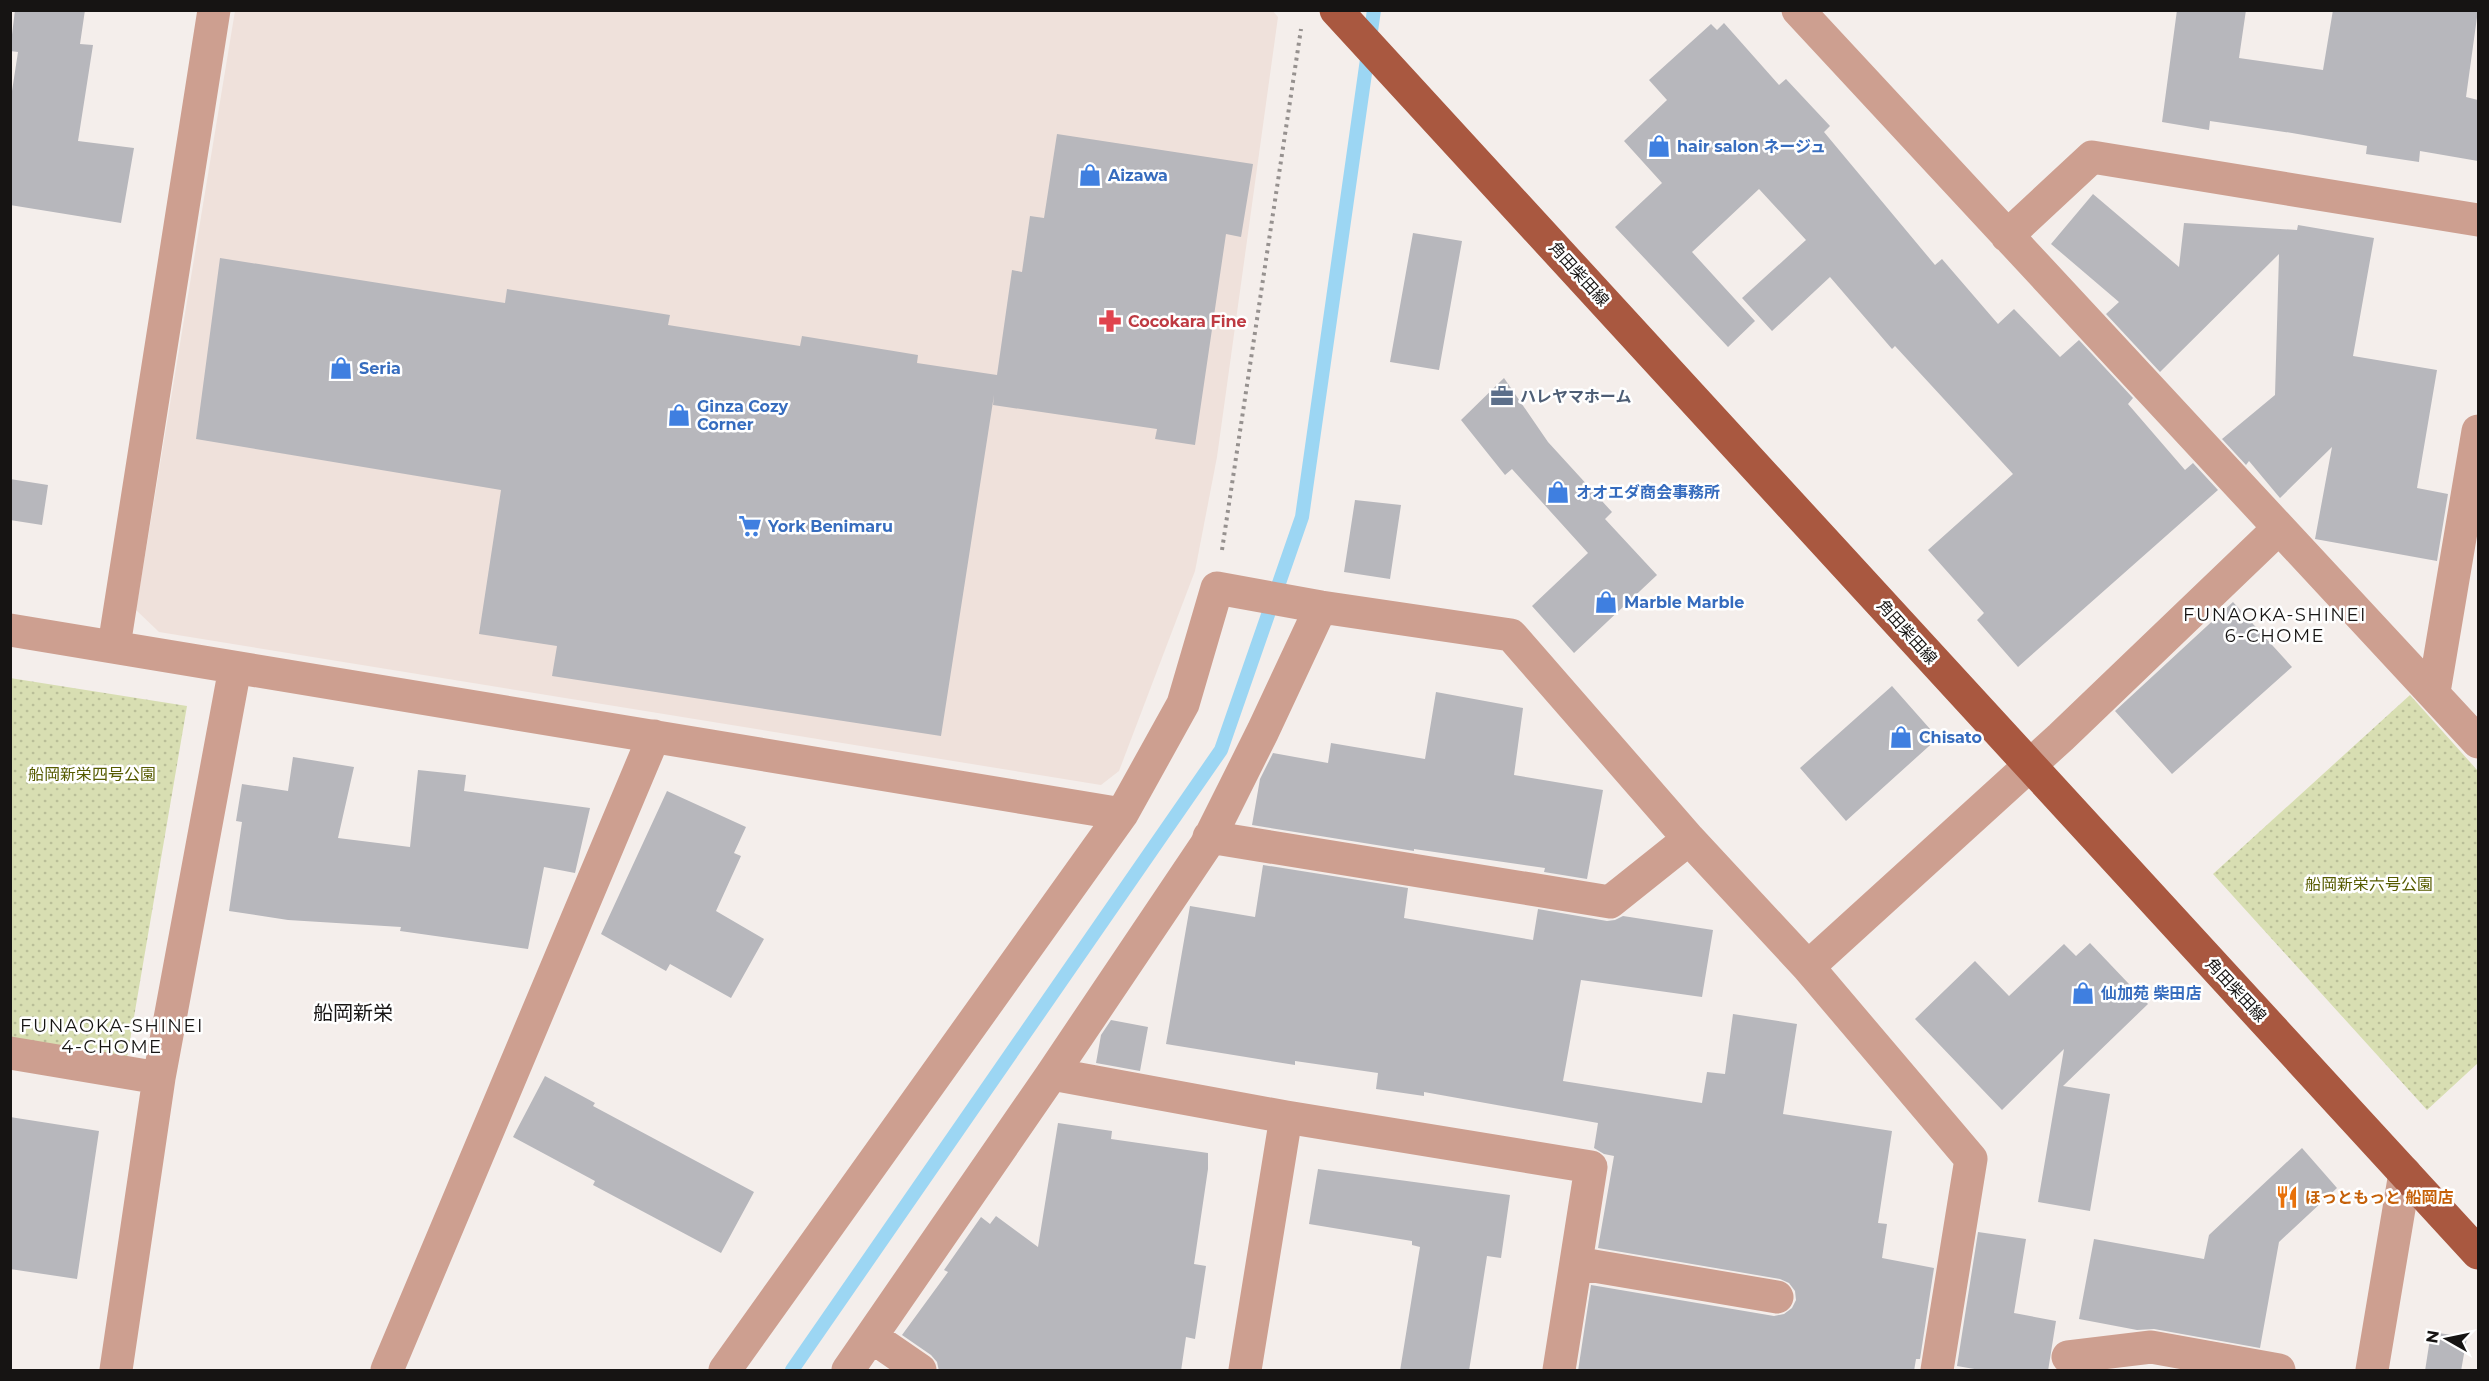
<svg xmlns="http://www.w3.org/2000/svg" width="2489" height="1381" font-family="Montserrat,'Noto Sans JP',sans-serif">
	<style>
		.built { fill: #efe1db }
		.park { fill: url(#park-dots) }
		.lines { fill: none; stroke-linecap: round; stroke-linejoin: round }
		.stream { stroke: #9cd6f3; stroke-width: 14 }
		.building { fill: #b7b7bc }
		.path { stroke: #96918f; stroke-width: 4; stroke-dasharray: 3 4.5; stroke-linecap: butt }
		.minor { stroke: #cd9f90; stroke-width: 33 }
		.major { stroke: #a95840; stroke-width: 33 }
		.labels { text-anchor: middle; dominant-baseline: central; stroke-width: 5; stroke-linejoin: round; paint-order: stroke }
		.shop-label { font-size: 16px; font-weight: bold; fill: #366cbe; stroke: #fff; text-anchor: start }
		.street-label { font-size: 16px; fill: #161413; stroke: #fff }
		.health-label { font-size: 16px; font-weight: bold; fill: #be3a42; stroke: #fff; text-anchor: start }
		.service-label { font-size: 16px; font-weight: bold; fill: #4e5e75; stroke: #fff; text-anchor: start }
		.park-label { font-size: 16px; fill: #565b00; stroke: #fff }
		.food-label { font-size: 16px; font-weight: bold; fill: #c56008; stroke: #fff; text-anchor: start }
		.neighbourhood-label { font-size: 18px; letter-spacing: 1.5px; fill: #161413; stroke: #fff }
		.quarter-label { font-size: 20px; fill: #161413; stroke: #fff }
	</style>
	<defs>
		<pattern id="park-dots" width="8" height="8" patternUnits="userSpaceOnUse" patternTransform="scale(1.5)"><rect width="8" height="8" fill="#d8deb2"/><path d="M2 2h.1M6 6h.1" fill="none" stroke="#b9be98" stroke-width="1.8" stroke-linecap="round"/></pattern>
	</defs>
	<rect width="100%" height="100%" fill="#f4eeeb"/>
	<!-- built -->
	<path class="built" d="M 1272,10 L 1278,17 L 1217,457 L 1195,571 L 1119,771 L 1101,785 L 159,632 L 136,610 L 235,11 Z"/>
	<!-- park -->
	<path class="park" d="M 10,678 L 187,706 L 127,1058 L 11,1038 Z
		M 2410,695 L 2478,771 L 2478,1063 L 2427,1110 L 2213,874 Z"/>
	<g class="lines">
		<!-- stream -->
		<path class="stream" d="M 792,1370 L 1221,750 L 1302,517 L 1374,10"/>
	</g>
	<!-- building -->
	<path class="building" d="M 15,10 L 85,10 L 80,44 L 93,45 L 78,141 L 134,148 L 121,223 L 10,205 L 10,104 L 18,52 L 10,51 Z
		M 2177,10 L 2246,10 L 2239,58 L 2323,70 L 2333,10 L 2478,10 L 2466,97 L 2478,100 L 2478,161 L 2420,151 L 2419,162 L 2366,154 L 2367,146 L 2292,133 L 2210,121 L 2209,130 L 2162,122 Z
		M 1724,23 L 1779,85 L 1786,79 L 1830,126 L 1824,132 L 1935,265 L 1942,259 L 1998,324 L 2014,309 L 2060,357 L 2079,340 L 2133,398 L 2128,404 L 2185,470 L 2193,463 L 2218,490 L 2018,667 L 1977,620 L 1984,613 L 1928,550 L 2013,474 L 1895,346 L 1892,349 L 1830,277 L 1772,331 L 1742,298 L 1806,240 L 1759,189 L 1692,252 L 1755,321 L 1728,347 L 1615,227 L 1662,183 L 1624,141 L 1667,100 L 1649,80 L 1711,24 L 1717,30 Z
		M 1057,134 L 1253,164 L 1241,237 L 1226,234 L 1195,445 L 1155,439 L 1157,429 L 993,405 L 994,395 L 941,736 L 552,676 L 557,646 L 479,634 L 501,490 L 196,439 L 220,258 L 505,303 L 507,289 L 670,315 L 668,325 L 800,346 L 802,336 L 918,355 L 917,363 L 997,375 L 1012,270 L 1022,272 L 1030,216 L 1044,218 Z
		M 2093,194 L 2179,267 L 2184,223 L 2297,230 L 2298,225 L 2374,238 L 2353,356 L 2437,370 L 2417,488 L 2448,494 L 2437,561 L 2315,539 L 2332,447 L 2280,498 L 2249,461 L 2246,465 L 2222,439 L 2275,395 L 2279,254 L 2160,372 L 2106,314 L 2119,302 L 2051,244 Z
		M 1413,233 L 1462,241 L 1439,370 L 1390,362 Z
		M 1504,378 L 1548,442 L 1612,512 L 1605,519 L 1657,575 L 1574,653 L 1532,606 L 1588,553 L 1512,469 L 1505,475 L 1461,420 Z
		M 10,479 L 48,485 L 42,525 L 10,520 Z
		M 1355,500 L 1401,505 L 1390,579 L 1344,572 Z
		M 2233,602 L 2292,667 L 2172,774 L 2115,711 Z
		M 1892,686 L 1938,738 L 1846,821 L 1800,768 Z
		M 1436,692 L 1523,708 L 1514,775 L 1603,790 L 1587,879 L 1544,872 L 1545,868 L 1414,849 L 1414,851 L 1252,825 L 1260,779 L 1273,753 L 1328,763 L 1331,743 L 1425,759 Z
		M 293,757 L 354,767 L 338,838 L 410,847 L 418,770 L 466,775 L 464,791 L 590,808 L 575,873 L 544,867 L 528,949 L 400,931 L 401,927 L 288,920 L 229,911 L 242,822 L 236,821 L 242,784 L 288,791 Z
		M 667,791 L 746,827 L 734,853 L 741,856 L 716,911 L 764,939 L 731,998 L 670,964 L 666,971 L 601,934 Z
		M 1263,865 L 1408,888 L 1404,918 L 1533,940 L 1538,909 L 1607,921 L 1615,920 L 1623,916 L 1713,930 L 1702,997 L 1581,980 L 1563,1081 L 1702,1103 L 1707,1072 L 1725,1074 L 1733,1014 L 1797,1024 L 1783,1114 L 1892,1131 L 1878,1223 L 1887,1224 L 1882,1258 L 1934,1268 L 1920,1359 L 1916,1359 L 1914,1371 L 1578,1371 L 1591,1285 L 1774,1316 L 1784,1314 L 1792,1308 L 1796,1300 L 1795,1291 L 1789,1283 L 1780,1279 L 1598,1248 L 1614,1156 L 1604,1154 L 1594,1148 L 1598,1123 L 1424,1092 L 1424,1096 L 1376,1089 L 1378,1073 L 1295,1061 L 1295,1065 L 1166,1044 L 1190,906 L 1255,917 Z
		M 2090,943 L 2148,1004 L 2063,1086 L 2110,1094 L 2090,1211 L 2038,1202 L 2064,1049 L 2002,1110 L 1915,1019 L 1975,961 L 2009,996 L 2064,944 L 2076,956 Z
		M 1111,1020 L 1148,1027 L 1140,1071 L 1096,1063 L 1101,1035 Z
		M 545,1076 L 595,1103 L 593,1106 L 754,1192 L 721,1253 L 593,1185 L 595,1181 L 513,1137 Z
		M 10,1117 L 99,1131 L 77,1279 L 10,1269 Z
		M 1058,1123 L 1112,1131 L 1111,1139 L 1208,1153 L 1208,1169 L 1194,1264 L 1206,1266 L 1195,1339 L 1186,1337 L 1181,1371 L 939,1371 L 937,1362 L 931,1355 L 902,1335 L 948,1272 L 944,1270 L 981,1217 L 990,1224 L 996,1216 L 1038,1247 Z
		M 2302,1148 L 2337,1188 L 2279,1242 L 2260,1348 L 2154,1329 L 2137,1330 L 2079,1319 L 2094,1239 L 2204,1259 L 2209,1235 Z
		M 1318,1169 L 1510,1195 L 1501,1258 L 1487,1256 L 1469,1371 L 1400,1371 L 1420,1247 L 1412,1245 L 1412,1241 L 1309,1224 Z
		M 1978,1232 L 2026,1239 L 2014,1313 L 2056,1321 L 2048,1371 L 1986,1371 L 1957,1366 Z
		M 2431,1332 L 2467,1337 L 2461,1371 L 2425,1371 Z"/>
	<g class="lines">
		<!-- path -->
		<path class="path" d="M 1222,550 L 1301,29"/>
		<!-- minor -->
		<path class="minor" d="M 1798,10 L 2478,742
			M 2007,236 L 2092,157 L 2478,220
			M 10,630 L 1122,814
			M 114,646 L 214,10
			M 2434,692 L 2478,431
			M 1209,837 L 1610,902 L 1689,839
			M 1808,967 L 2061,737 L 2278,529
			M 10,1053 L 159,1078
			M 1052,1074 L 1286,1117 L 1591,1167 L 1559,1370
			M 1576,1263 L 1777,1297
			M 872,1337 L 920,1370
			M 2068,1357 L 2151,1347 L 2279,1370
			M 116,1370 L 159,1078 L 235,668
			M 387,1370 L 654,736
			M 725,1370 L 1122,814 L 1183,704 L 1217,588 L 1321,607 L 1511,635 L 1689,839 L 1808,967 L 1971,1159 L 1937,1370
			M 848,1370 L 1052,1074 L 1206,845 L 1263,731 L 1321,607
			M 1245,1370 L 1286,1117
			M 2372,1370 L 2405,1173"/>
		<!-- major -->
		<path class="major" d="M 1336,10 L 2478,1253"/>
	</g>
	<!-- icons -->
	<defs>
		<g id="shop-bare" transform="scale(1.8)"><path d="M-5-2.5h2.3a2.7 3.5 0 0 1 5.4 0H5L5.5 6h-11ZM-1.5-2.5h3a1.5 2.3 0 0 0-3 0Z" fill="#3f7fe0" stroke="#fff" stroke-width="2.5" paint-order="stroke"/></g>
		<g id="pharmacy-bare" transform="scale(1.8)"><path d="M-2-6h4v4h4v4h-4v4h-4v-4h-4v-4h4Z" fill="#e0444e" stroke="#fff" stroke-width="2.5" paint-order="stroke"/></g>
		<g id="office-bare" transform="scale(1.8)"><path d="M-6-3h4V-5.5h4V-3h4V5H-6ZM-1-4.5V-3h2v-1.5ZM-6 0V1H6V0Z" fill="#5c6f8a" stroke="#fff" stroke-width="2.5" paint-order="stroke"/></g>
		<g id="supermarket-bare" transform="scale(1.8)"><path d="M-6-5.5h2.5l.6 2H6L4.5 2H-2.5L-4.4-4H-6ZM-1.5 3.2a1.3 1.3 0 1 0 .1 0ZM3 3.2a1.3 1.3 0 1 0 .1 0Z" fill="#3f7fe0" stroke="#fff" stroke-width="2.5" paint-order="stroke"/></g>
		<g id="restaurant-bare" transform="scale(1.8)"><path d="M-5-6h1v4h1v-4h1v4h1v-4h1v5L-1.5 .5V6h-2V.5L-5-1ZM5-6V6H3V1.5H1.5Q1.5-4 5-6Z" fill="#e8710a" stroke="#fff" stroke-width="2.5" paint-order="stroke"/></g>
	</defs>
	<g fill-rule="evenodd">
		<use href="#shop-bare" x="1659" y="146"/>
		<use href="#shop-bare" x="1090" y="175"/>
		<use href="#pharmacy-bare" x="1110" y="321"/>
		<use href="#shop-bare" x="341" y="368"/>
		<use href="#office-bare" x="1502" y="396"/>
		<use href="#shop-bare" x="679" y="415"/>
		<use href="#shop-bare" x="1558" y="492"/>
		<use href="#supermarket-bare" x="750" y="526"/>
		<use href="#shop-bare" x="1606" y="602"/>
		<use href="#shop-bare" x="1901" y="737"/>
		<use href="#shop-bare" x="2083" y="993"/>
		<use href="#restaurant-bare" x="2287" y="1197"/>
	</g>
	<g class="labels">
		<!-- shop labels -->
		<g class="shop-label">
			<text x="1677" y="146">hair salon ネージュ</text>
			<text x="1108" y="175">Aizawa</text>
			<text x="359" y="368">Seria</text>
			<text x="697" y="406">Ginza Cozy<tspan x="697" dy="18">Corner</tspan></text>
			<text x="1576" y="492">オオエダ商会事務所</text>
			<text x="768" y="526">York Benimaru</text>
			<text x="1624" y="602">Marble Marble</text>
			<text x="1919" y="737">Chisato</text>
			<text x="2101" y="993">仙加苑 柴田店</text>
		</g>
		<!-- street labels -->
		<g class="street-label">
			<text transform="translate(1579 274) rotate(48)">角田柴田線</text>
			<text transform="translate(1907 632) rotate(48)">角田柴田線</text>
			<text transform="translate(2236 990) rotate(47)">角田柴田線</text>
		</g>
		<!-- health labels -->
		<g class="health-label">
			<text x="1128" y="321">Cocokara Fine</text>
		</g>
		<!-- service labels -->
		<g class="service-label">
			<text x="1520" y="396">ハレヤマホーム</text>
		</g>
		<!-- park labels -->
		<g class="park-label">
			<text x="92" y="774">船岡新栄四号公園</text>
			<text x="2369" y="884">船岡新栄六号公園</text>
		</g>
		<!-- food labels -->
		<g class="food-label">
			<text x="2305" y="1197">ほっともっと 船岡店</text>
		</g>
		<!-- neighbourhood labels -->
		<g class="neighbourhood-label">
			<text x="2275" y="615">FUNAOKA-SHINEI<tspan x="2275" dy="21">6-CHOME</tspan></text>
			<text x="112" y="1026">FUNAOKA-SHINEI<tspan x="112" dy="21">4-CHOME</tspan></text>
		</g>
		<!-- quarter labels -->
		<g class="quarter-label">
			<text x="353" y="1013">船岡新栄</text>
		</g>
	</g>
	<!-- border -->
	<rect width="2489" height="1381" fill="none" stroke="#161413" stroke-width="24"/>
	<!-- north arrow -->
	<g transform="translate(2447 1339) rotate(279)" stroke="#ffffff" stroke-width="4.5" paint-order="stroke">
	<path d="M0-4.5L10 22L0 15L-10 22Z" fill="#161413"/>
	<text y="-9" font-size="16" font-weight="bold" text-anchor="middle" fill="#161413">N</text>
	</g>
</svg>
